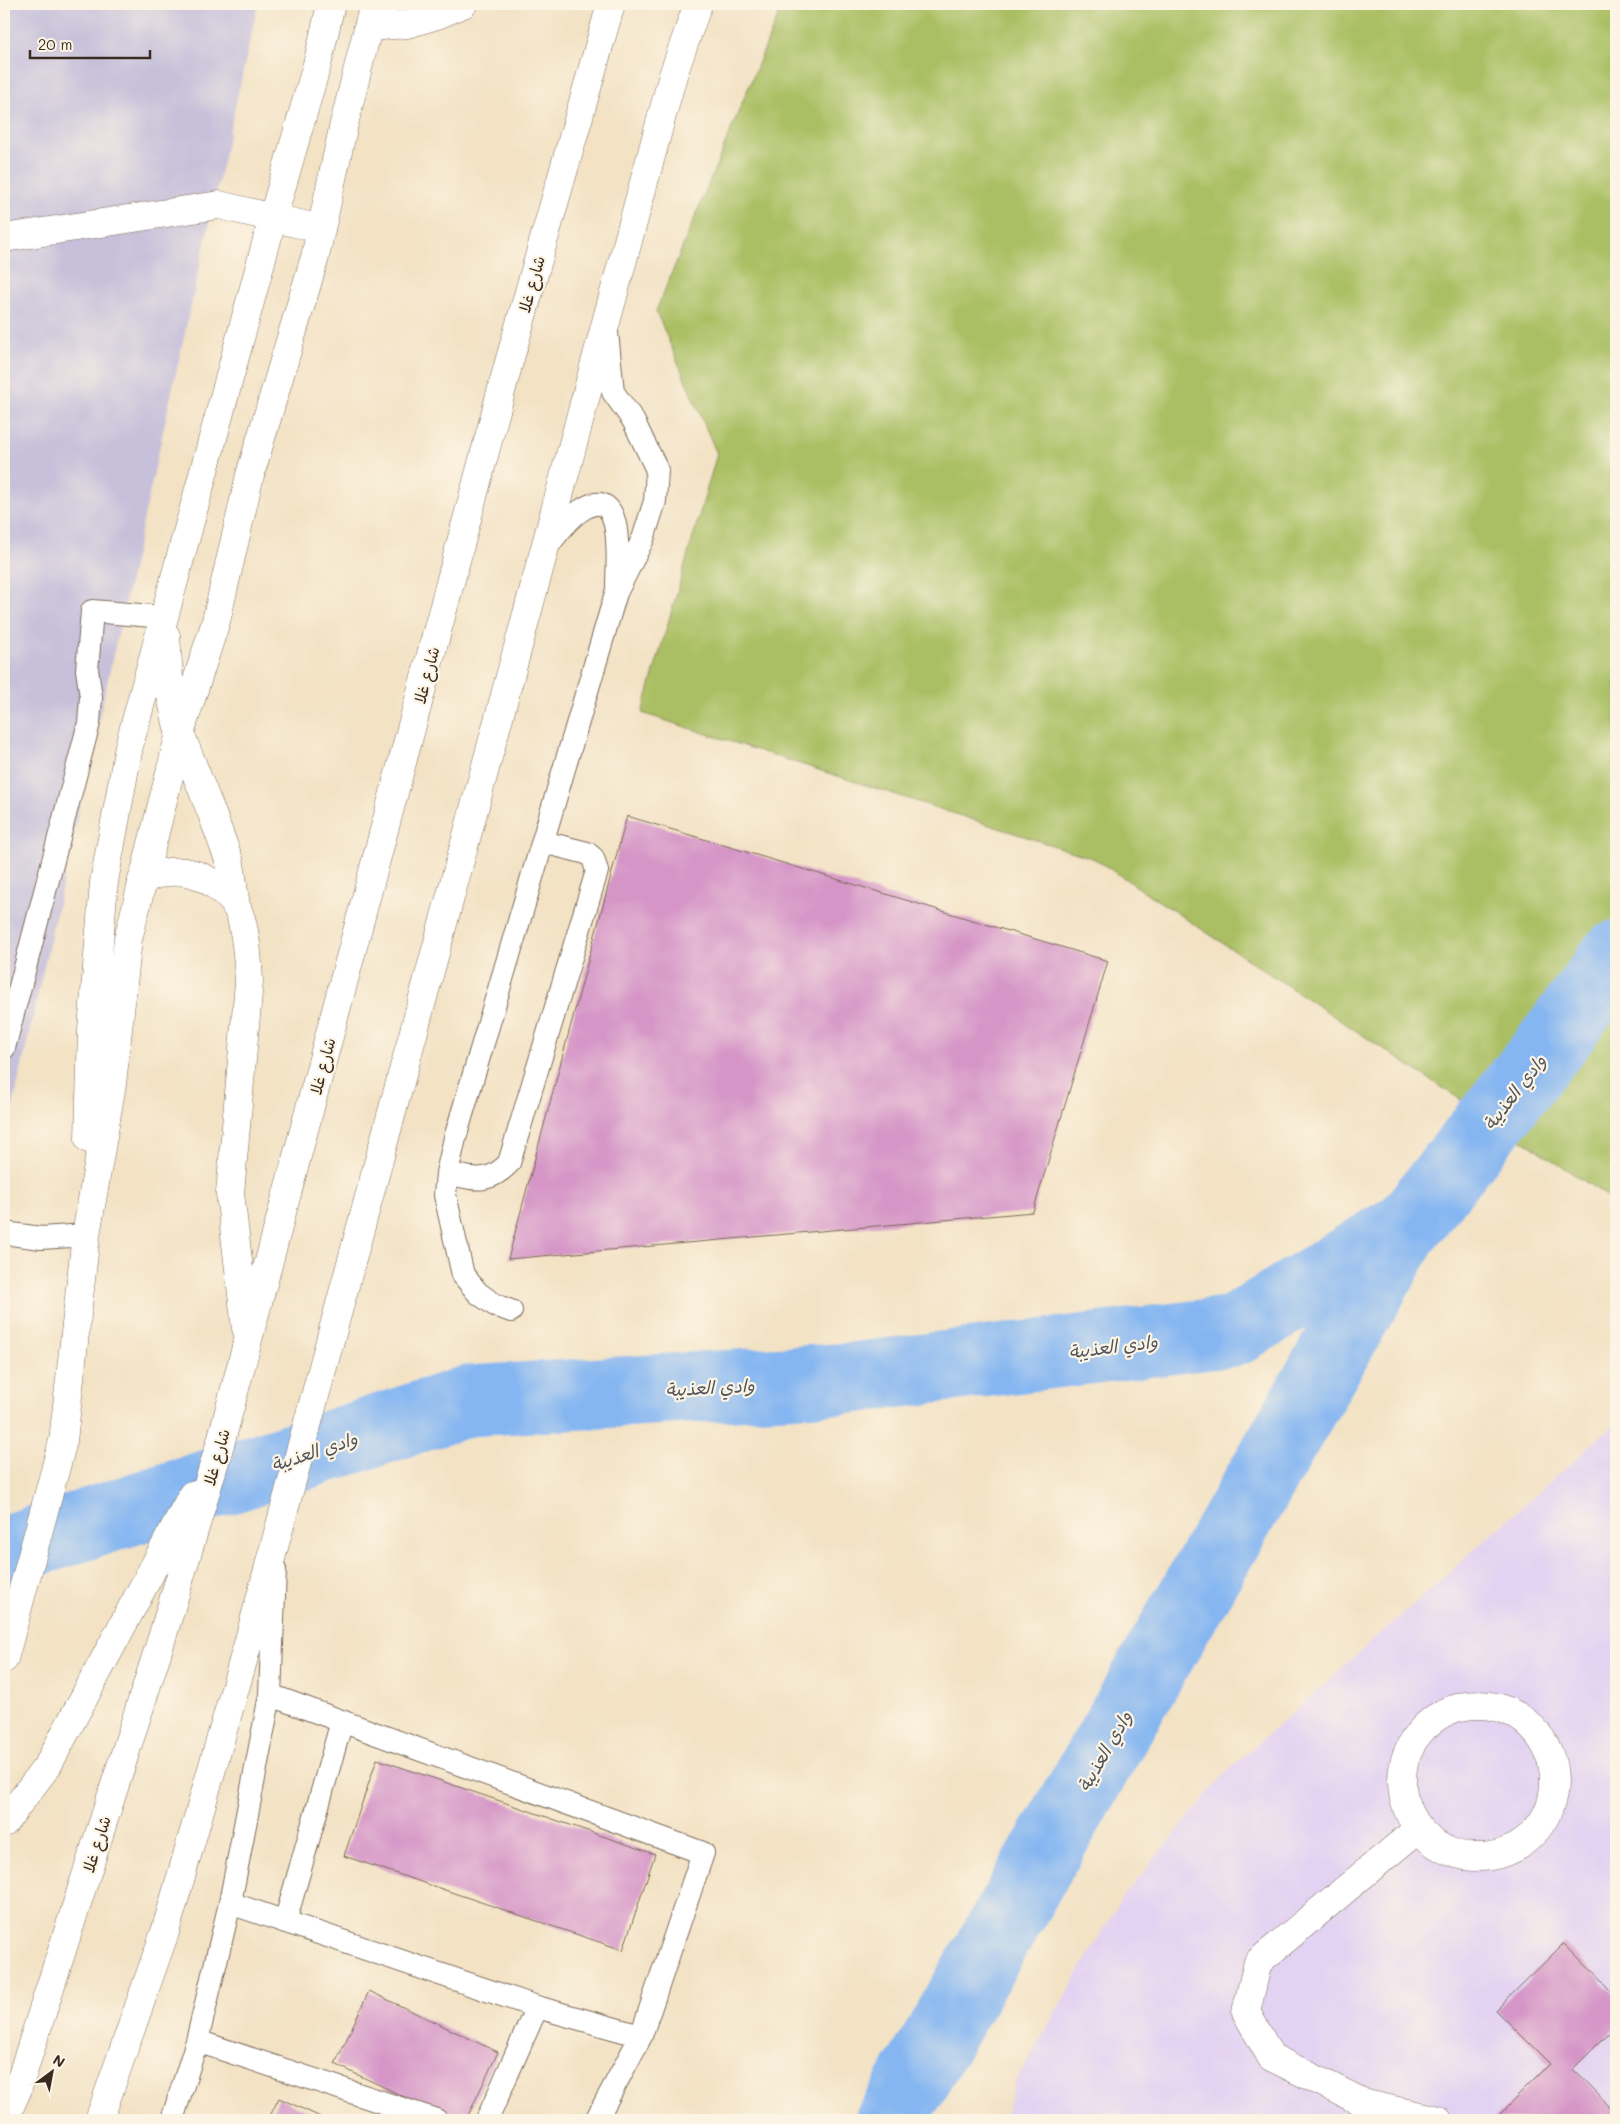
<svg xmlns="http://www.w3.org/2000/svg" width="1620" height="2124" font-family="Mali,'Playpen Sans Arabic',sans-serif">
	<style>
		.built { fill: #e3d3f2 }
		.industrial { fill: #c6c0da }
		.green { fill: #aabf64; stroke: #727441 }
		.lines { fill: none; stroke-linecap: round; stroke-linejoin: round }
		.river { stroke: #85b6f1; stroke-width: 71 }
		.building { fill: #d595c7 }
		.lane-casing { stroke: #7b6a58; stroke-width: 24 }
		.street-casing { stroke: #7b6a58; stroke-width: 29 }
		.secondary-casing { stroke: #7b6a58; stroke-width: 29 }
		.primary-casing { stroke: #7b6a58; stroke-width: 29 }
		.lane { stroke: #fff; stroke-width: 22 }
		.street { stroke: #fff; stroke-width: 28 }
		.secondary { stroke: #fff; stroke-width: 28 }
		.primary { stroke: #fff; stroke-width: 28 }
		.labels { text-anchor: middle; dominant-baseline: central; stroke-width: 4.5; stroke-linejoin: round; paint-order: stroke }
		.street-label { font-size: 16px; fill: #3b2a1e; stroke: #fcf5e5 }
		.water-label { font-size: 18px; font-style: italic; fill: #51545d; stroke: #fcf5e5 }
	</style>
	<rect width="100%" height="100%" fill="#fcf5e5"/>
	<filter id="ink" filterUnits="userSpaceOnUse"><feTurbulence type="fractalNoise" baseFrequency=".02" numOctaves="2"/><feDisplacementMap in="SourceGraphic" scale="10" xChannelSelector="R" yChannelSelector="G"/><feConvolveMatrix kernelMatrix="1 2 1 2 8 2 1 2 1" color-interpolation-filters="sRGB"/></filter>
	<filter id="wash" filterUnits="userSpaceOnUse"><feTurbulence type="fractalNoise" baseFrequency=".0096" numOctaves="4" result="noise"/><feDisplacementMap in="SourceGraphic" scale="20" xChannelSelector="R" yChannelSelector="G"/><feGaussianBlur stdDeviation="1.12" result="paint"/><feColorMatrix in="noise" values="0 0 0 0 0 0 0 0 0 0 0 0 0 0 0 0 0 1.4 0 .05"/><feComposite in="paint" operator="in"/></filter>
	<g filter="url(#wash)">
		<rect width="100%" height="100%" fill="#f3e2c4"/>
		<!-- built -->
		<path class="built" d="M 1616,1423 L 1616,2120 L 1004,2120 L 1014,2084 L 1120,1901 L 1225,1773 Z"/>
		<!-- industrial -->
		<path class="industrial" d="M 4,4 L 258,4 L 4,1147 Z"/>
		<!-- green -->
		<path class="green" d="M 783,4 L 1616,4 L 1616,1202 L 1095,859 L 642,713 L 717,454 L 656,311 Z"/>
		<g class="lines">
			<!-- river -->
			<path class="river" d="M 4,1551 L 468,1401 L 852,1378 L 1234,1331 L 1408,1225 L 1556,1038 L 1616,956
				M 891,2120 L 1404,1231"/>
		</g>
		<g id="blocks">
			<!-- building -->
			<path class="building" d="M 627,816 L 1108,961 L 1033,1212 L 508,1259 Z
				M 377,1759 L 655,1854 L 623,1950 L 344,1856 Z
				M 1564,1943 L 1616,1996 L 1616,2026 L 1573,2069 L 1616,2113 L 1616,2120 L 1496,2120 L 1495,2119 L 1550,2064 L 1496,2010 Z
				M 369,1991 L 498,2052 L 466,2120 L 453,2120 L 335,2064 Z
				M 279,2098 L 327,2120 L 268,2120 Z"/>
		</g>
	</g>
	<g filter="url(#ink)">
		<use href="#blocks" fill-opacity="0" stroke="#7b6a58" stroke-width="1"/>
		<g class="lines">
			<!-- lane casing -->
			<g class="lane-casing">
				<path id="lane" d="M 546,548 C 556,536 566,520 580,511 C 626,479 617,563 617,586
					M 4,1048 L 89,723 L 91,697 L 87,670 L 92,611 L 164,617
					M 447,1173 C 474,1179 488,1185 509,1163 L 597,871 L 593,858 L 587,853 L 543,842
					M 4,1233 L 41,1238 L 86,1235
					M 511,1311 L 495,1305 L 478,1293 L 463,1275 L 445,1195 L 447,1173 L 455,1138 L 616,593 L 643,539 L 655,501 L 657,470 L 633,420 L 613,392 L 607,332
					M 230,1903 L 537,2007 L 641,2036 L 703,1853 L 270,1695
					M 285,1922 L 342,1721
					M 197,2041 L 436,2120
					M 172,2120 L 197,2041 L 230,1903 L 270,1695 L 275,1570
					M 487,2120 L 537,2007
					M 596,2120 L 641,2036"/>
			</g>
			<!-- street casing -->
			<g class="street-casing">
				<path id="street" d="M 4,238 L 219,205 L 321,229
					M1402 1781a76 76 0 1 1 152 0a76 76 0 1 1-152 0Z
					M 1418,1829 L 1258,1962 L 1246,2012 L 1271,2057 L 1366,2104 L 1438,2120"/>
			</g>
			<!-- secondary casing -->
			<g class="secondary-casing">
				<path id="secondary" d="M 166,636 L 170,692 L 179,732
					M 89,1139 L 92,1029 L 104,882 L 129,746 L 277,203 L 318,61 L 331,4
					M 4,1659 L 63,1441 L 86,1235 L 112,1084 L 128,939 L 180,733 L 216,621 L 250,475 L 315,257 L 344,124 L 374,4"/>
			</g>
			<!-- primary casing -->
			<g class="primary-casing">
				<path id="primary" d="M 368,27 L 407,24 L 440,14 L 463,4
					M 180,733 L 212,814 L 230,863 L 236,907
					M 142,880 C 169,868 194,867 217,887 C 224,892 231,898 236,906 C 246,924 248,961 249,982 L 230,1193 L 246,1328
					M 4,1823 L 48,1765 L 192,1495
					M 4,2120 L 17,2091 L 161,1641 L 221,1441 L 509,362 L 611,4
					M 99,2120 L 165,1932 L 247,1647 L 673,75 L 698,4"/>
			</g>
			<!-- lane -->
			<use href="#lane" class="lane"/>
			<!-- street -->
			<use href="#street" class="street"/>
			<!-- secondary -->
			<use href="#secondary" class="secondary"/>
			<!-- primary -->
			<use href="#primary" class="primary"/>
		</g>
	</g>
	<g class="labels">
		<!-- street labels -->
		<g class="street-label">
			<text transform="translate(531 284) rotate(-74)">شارع غلا</text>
			<text transform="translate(426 675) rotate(-75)">شارع غلا</text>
			<text transform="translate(322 1066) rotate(-75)">شارع غلا</text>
			<text transform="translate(216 1457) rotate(-74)">شارع غلا</text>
			<text transform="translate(96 1844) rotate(-72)">شارع غلا</text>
		</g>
		<!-- water labels -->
		<g class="water-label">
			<text transform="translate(1514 1092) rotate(-52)">وادي العذيبة</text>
			<text transform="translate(1113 1346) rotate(-7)">وادي العذيبة</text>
			<text transform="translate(710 1387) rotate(-3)">وادي العذيبة</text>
			<text transform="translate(314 1451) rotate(-18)">وادي العذيبة</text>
			<text transform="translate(1104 1751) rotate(-60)">وادي العذيبة</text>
		</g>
	</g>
	<!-- margin -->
	<rect width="1620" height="2124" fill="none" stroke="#fcf5e5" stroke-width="20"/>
	<!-- north arrow -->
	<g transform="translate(52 2072) rotate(32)" stroke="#fcf5e5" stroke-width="4" paint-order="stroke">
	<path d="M0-4L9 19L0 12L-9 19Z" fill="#3b2a1e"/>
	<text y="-8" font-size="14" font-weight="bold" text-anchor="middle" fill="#3b2a1e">N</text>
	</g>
	<!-- scale -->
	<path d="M30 50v8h120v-8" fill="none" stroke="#3b2a1e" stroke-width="2.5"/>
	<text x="38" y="50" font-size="15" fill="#3b2a1e" stroke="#fcf5e5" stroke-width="4" paint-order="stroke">20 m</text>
</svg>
